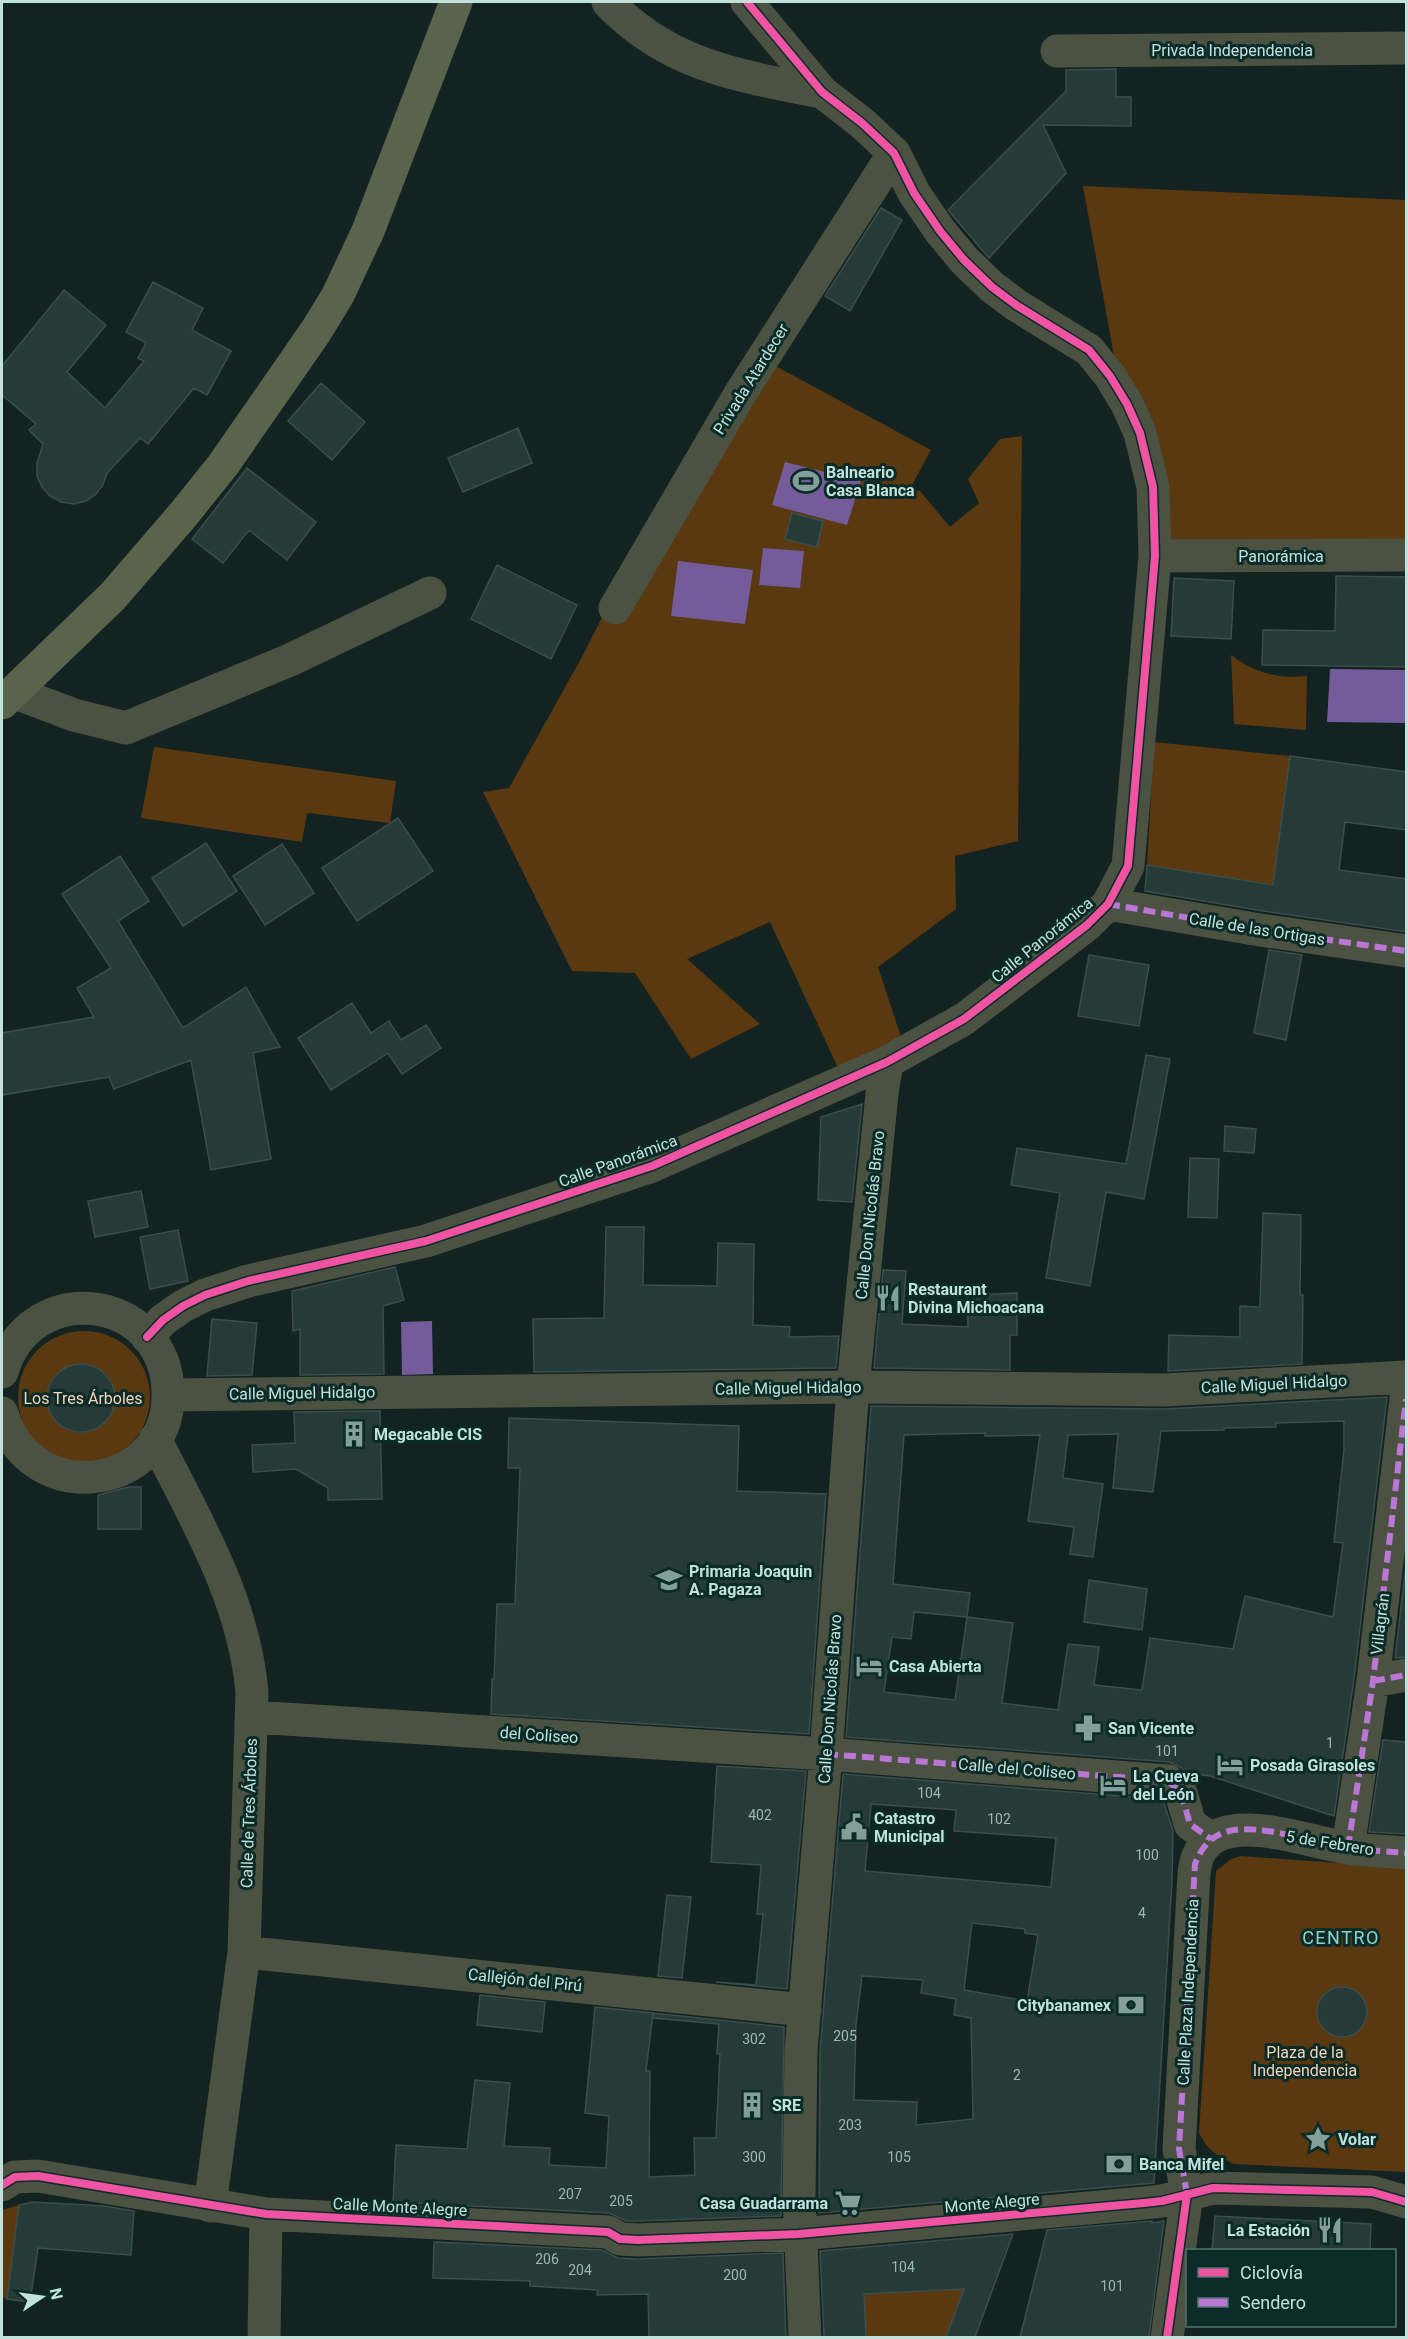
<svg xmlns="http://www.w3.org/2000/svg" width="1408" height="2339" font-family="Roboto,sans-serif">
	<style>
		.green { fill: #5a3810 }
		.water { fill: #745c9a }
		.building { fill: #263b38; stroke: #3b4e4c; stroke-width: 1.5; fill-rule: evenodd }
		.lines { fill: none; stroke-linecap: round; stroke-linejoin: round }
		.minor { stroke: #4b5242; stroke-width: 33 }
		.major { stroke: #5a634c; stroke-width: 33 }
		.quiet { stroke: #ba77d6; stroke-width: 6; stroke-dasharray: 12 6; stroke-linecap: butt }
		.cycleway-casing { stroke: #0a2b27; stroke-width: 11 }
		.cycleway { stroke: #f153a3; stroke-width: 8 }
		.labels { text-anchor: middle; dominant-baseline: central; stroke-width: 6; stroke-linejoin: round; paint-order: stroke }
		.number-label { font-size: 14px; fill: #9bb8b2 }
		.street-label { font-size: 16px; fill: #c2e1db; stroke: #0a2b27 }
		.poi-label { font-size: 16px; font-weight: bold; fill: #c2e1db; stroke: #0a2b27; text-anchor: start }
		.park-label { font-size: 16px; fill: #f7d4b7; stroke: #0a2b27 }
		.neighbourhood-label { font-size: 18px; letter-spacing: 1.5px; fill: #93d1c6; stroke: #0a2b27 }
	</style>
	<rect width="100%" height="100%" fill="#122321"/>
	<!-- green -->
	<path class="green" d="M 1083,186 L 1406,200 L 1406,542 L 1171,542 L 1115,361 Z
		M 770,363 L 931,450 L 907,494 L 910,490 L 920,491 L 950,527 L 979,503 L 968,479 L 1000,439 L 1022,436 L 1018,841 L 955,856 L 956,909 L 878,967 L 903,1043 L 840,1072 L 770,922 L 687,959 L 760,1024 L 691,1059 L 635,973 L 572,971 L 483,792 L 509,788 L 583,655 L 623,576 Z
		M 1231,655 C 1255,673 1277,679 1307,676 L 1306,730 L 1234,724 Z
		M 1154,742 L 1290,756 L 1273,885 L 1147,865 Z
		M 154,747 L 396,781 L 390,823 L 307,813 L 302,842 L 141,818 Z
		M18 1397a66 66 0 1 1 132 0a66 66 0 1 1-132 0Z
		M 1241,1856 L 1406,1868 L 1406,2172 L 1234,2164 C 1217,2157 1207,2149 1199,2133 L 1216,1871 L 1231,1859 Z
		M 19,2205 L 7,2299 L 2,2297 L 2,2210 Z
		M 964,2289 L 947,2337 L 866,2337 L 864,2294 Z"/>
	<!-- water -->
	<path class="water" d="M 785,462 L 861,481 L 847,525 L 772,505 Z
		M 763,548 L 804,551 L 800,588 L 759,585 Z
		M 678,561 L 753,570 L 745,624 L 671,616 Z
		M 1330,669 L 1406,670 L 1406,723 L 1327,722 Z
		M 432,1321 L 433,1374 L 402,1375 L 401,1322 Z"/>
	<!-- building -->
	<path class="building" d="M 1116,69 L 1116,97 L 1131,97 L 1131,126 L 1043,125 L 1066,173 L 989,258 L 948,210 L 1066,91 L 1066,70 Z
		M 881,208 L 902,220 L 850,311 L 825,296 Z
		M 153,282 L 203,308 L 192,330 L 231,351 L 207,395 L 194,388 L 148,444 L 140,438 L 107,473 L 103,485 L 96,494 L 86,501 L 74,504 L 61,502 L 50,496 L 42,487 L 37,476 L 37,463 L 43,444 L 29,430 L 36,424 L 2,395 L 2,366 L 64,290 L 106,325 L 67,372 L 105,408 L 144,361 L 138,358 L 146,343 L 126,332 Z
		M 321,383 L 365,422 L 332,460 L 288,421 Z
		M 518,428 L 532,463 L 463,492 L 448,458 Z
		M 247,468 L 316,522 L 287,560 L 249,530 L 223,563 L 192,539 Z
		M 792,513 L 823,521 L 817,547 L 785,539 Z
		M 497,565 L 577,605 L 551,659 L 471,619 Z
		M 1336,576 L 1407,577 L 1407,667 L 1262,665 L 1263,630 L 1335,631 Z
		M 1174,578 L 1234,581 L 1231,639 L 1171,636 Z
		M 1290,756 L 1407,772 L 1407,830 L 1345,822 L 1339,870 L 1407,879 L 1407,932 L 1263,911 L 1145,891 L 1147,865 L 1273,885 Z
		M 398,818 L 433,871 L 357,921 L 322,868 Z
		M 206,843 L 237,891 L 183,926 L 152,878 Z
		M 282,844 L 314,893 L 265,925 L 233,876 Z
		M 120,856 L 149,901 L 118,921 L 183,1028 L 246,987 L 280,1047 L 253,1053 L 271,1159 L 211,1170 L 191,1060 L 114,1089 L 109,1077 L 2,1095 L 2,1033 L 94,1017 L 77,988 L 111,968 L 62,894 Z
		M 1269,950 L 1302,955 L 1286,1040 L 1254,1033 Z
		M 1089,955 L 1149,965 L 1139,1026 L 1078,1016 Z
		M 352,1003 L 371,1033 L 389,1021 L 401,1040 L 426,1025 L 441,1048 L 402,1074 L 388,1053 L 331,1090 L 298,1038 Z
		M 1146,1055 L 1170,1059 L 1144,1199 L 1106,1192 L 1090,1286 L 1046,1278 L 1060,1193 L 1011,1185 L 1017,1148 L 1126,1164 Z
		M 862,1104 L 852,1202 L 818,1200 L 821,1117 Z
		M 1225,1126 L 1256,1129 L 1254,1153 L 1224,1151 Z
		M 1190,1158 L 1219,1159 L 1217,1218 L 1188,1217 Z
		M 141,1191 L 148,1227 L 95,1237 L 88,1201 Z
		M 1263,1213 L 1301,1215 L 1300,1295 L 1303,1295 L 1302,1364 L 1168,1371 L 1169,1335 L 1240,1337 L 1240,1306 L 1260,1307 Z
		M 606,1227 L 644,1227 L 643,1285 L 717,1286 L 718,1243 L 754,1244 L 753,1325 L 790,1327 L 789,1337 L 839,1336 L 836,1368 L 534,1372 L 533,1319 L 604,1318 Z
		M 178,1230 L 188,1281 L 150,1289 L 140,1237 Z
		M 395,1267 L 404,1300 L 383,1306 L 384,1374 L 300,1375 L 300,1329 L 293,1331 L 292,1291 Z
		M 883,1270 L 906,1271 L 902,1324 L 968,1327 L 967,1295 L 1017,1293 L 1017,1335 L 1010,1335 L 1010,1370 L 874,1368 Z
		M 212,1319 L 257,1323 L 252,1375 L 207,1376 Z
		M47 1398a34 34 0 1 1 68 0a34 34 0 1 1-68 0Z
		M 1387,1397 L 1354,1679 L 1334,1816 L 1210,1776 L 1187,1773 L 1180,1767 L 1169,1762 L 846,1737 L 871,1406 L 1164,1409 ZM 1344,1421 L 1344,1449 L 1334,1542 L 1343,1543 L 1333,1617 L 1245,1596 L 1233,1649 L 1150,1638 L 1142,1690 L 1094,1685 L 1099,1647 L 1068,1644 L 1058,1710 L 1002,1703 L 1013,1623 L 967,1617 L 970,1593 L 893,1584 L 904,1435 L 985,1433 L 985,1436 L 1040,1435 L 1028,1521 L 1074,1527 L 1070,1554 L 1093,1557 L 1103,1484 L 1063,1478 L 1068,1435 L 1118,1434 L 1113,1488 L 1153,1492 L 1161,1431 L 1224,1430 L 1224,1428 L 1276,1427 L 1276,1423 ZM 914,1612 L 967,1617 L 955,1700 L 884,1692 L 892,1637 L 911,1639 Z
		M 380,1411 L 382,1499 L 328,1500 L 328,1488 L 296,1469 L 253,1472 L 252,1445 L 295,1443 L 294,1412 Z
		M 509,1418 L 739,1426 L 737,1491 L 826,1494 L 809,1734 L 491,1714 L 492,1679 L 494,1679 L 497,1604 L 515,1604 L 520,1468 L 508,1468 Z
		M 128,1487 L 141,1487 L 141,1529 L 98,1529 L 98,1495 Z
		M 1407,1556 L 1407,1657 L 1395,1658 Z
		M 1089,1580 L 1147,1589 L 1142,1630 L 1084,1622 Z
		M 1383,1740 L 1407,1742 L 1407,1834 L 1369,1832 Z
		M 717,1766 L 806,1771 L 787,1989 L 716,1982 L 756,1985 L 763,1914 L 757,1914 L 761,1865 L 711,1862 Z
		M 843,1774 L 1160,1799 L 1164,1803 L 1173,1831 L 1172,1881 L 1154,2183 L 819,2213 L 820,2052 ZM 871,1804 L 956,1810 L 954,1831 L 1056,1838 L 1051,1887 L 865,1871 ZM 972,1923 L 1025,1929 L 1025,1933 L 1038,1935 L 1027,2001 L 964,1990 ZM 862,1976 L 923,1980 L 921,1993 L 956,1999 L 954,2015 L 971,2018 L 973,2119 L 916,2125 L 917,2102 L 854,2100 L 856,2025 Z
		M 667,1895 L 691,1897 L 682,1978 L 658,1976 Z
		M1317 2012a25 25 0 1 1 50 0a25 25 0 1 1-50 0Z
		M 480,1995 L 545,2002 L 542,2032 L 477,2025 Z
		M 595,2007 L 653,2013 L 646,2071 L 650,2071 L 649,2177 L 695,2175 L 694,2138 L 716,2138 L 720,2054 L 717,2054 L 719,2024 L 653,2018 L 653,2013 L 784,2027 L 781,2216 L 638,2221 L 626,2221 L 609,2213 L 393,2202 L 396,2145 L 467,2149 L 475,2080 L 510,2083 L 504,2146 L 550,2148 L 549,2165 L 606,2168 L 609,2116 L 585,2113 Z
		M 33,2202 L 105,2206 L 134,2211 L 131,2255 L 38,2248 L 30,2302 L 7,2299 L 19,2205 Z
		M 1215,2216 L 1371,2224 L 1370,2250 L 1212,2250 Z
		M 1152,2221 L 1152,2223 L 1164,2221 L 1149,2337 L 1020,2337 L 1047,2230 Z
		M 1013,2234 L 975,2337 L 946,2337 L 964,2289 L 864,2294 L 866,2337 L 824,2337 L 820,2251 Z
		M 434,2242 L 602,2250 L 618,2258 L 637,2259 L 783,2253 L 786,2337 L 649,2337 L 648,2294 L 597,2295 L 598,2290 L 530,2286 L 530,2281 L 433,2278 Z"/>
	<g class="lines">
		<!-- minor -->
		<path class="minor" d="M 608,2 C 669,66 740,76 822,92
			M 1057,51 L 1406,48
			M 1155,556 L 1406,555
			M 615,608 L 740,394 L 894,153
			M 13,692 L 74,715 L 126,728 L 290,660 L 430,593
			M 1108,904 L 1260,930 L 1406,951
			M 147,1337 L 163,1320 L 183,1306 L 205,1295 L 248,1281 L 426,1241 L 652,1166 L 887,1062 L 964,1019 L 1087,925 L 1108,904 L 1128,866 L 1155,556 L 1153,487 L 1140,433 L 1127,404 L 1110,376 L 1089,350 L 1016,305 L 992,287 L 964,260 L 940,231 L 914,193 L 894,153 L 862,123 L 822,92 L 747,2
			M 2,1372 C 30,1275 167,1294 168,1393 C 170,1491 30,1511 2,1413
			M 169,1395 L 853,1387 L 1164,1390 L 1406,1377
			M 155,1439 C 196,1520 244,1600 252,1692 L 244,1952 L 210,2206
			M 1373,1681 L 1406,1675
			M 253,1717 L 826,1754 L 1168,1781 L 1181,1793 L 1190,1824 L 1211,1839
			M 1348,1848 L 1373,1681 L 1406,1399
			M 244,1952 L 805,2010
			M 2,2185 L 15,2177 L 38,2176 L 266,2214 L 608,2232 L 620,2239 L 638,2240 L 799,2234 L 1144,2203 L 1162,2201 L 1213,2188 L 1372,2192 L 1406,2202
			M 264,2338 L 266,2214
			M 805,2338 L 799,2196 L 801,2051 L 826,1754 L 853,1387 L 882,1093 L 887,1062
			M 1167,2338 L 1187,2194 L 1179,2149 L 1194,1874 C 1200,1799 1302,1841 1347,1848 C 1366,1851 1387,1851 1406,1853"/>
		<!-- major -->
		<path class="major" d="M 2,703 L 113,596 L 182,516 L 223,465 L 316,331 L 338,295 L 368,231 L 456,2"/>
		<!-- quiet -->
		<path class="quiet" d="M 1108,904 L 1260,930 L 1406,951
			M 1373,1681 L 1406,1675
			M 826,1754 L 1168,1781 L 1181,1793 L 1190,1824 L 1211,1839
			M 1348,1848 L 1373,1681 L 1406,1399
			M 1187,2194 L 1179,2149 L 1195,1864 C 1201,1848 1211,1835 1229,1831 C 1259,1823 1315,1843 1347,1848 C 1366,1851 1387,1851 1406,1853"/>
		<!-- cycleway casing -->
		<g class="cycleway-casing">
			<path id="cycleway" d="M 147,1337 L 163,1320 L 183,1306 L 205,1295 L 248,1281 L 426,1241 L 652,1166 L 887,1062 L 964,1019 L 1087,925 L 1108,904 L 1128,866 L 1155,556 L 1153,487 L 1140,433 L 1127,404 L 1110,376 L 1089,350 L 1016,305 L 992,287 L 964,260 L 940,231 L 914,193 L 894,153 L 862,123 L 822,92 L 747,2
				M 2,2185 L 15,2177 L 38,2176 L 266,2214 L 608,2232 L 620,2239 L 638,2240 L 799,2234 L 1144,2203 L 1162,2201 L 1213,2188 L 1372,2192 L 1406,2202
				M 1167,2338 L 1187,2194"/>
		</g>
		<!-- cycleway -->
		<use href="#cycleway" class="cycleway"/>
	</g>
	<!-- icons -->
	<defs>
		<g id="stadium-bare" transform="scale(2.07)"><path d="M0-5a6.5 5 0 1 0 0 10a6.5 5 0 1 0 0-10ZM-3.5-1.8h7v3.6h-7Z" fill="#849e9a" stroke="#0a2b27" stroke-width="2.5" paint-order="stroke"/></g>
		<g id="restaurant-bare" transform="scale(2.07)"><path d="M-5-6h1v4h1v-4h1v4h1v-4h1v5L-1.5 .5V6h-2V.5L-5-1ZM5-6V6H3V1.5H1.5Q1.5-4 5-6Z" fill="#849e9a" stroke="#0a2b27" stroke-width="2.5" paint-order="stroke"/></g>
		<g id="building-bare" transform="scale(2.07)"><path d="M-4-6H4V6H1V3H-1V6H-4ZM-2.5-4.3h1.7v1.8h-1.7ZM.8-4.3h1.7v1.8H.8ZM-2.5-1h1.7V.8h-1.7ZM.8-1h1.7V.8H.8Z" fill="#849e9a" stroke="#0a2b27" stroke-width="2.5" paint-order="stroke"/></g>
		<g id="school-bare" transform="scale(2.07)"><path d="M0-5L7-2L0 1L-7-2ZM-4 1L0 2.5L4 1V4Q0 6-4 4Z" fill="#849e9a" stroke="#0a2b27" stroke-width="2.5" paint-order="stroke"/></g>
		<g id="hotel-bare" transform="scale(2.07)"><path d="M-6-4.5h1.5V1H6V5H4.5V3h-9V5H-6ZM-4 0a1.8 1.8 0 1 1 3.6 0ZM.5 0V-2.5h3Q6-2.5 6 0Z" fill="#849e9a" stroke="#0a2b27" stroke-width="2.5" paint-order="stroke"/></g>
		<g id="pharmacy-bare" transform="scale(2.07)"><path d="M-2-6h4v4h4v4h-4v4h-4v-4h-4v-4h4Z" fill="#849e9a" stroke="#0a2b27" stroke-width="2.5" paint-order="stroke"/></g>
		<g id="civic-bare" transform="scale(2.07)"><path d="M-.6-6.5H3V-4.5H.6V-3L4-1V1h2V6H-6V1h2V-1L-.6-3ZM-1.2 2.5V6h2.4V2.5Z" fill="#849e9a" stroke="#0a2b27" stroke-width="2.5" paint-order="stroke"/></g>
		<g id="bank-bare" transform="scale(2.07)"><path d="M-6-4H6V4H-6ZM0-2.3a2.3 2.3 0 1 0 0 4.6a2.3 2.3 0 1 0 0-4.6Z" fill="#849e9a" stroke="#0a2b27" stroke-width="2.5" paint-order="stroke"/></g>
		<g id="sight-bare" transform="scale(2.07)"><path d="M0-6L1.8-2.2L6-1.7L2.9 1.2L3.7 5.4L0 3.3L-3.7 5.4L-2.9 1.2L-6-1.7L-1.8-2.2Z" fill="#849e9a" stroke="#0a2b27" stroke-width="2.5" paint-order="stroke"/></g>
		<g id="supermarket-bare" transform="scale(2.07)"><path d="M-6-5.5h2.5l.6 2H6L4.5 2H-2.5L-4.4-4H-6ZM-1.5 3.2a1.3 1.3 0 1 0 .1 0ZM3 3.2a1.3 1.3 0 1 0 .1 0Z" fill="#849e9a" stroke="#0a2b27" stroke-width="2.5" paint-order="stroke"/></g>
	</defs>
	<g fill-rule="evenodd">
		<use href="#stadium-bare" x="806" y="481"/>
		<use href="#restaurant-bare" x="888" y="1298"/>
		<use href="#building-bare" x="354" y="1434"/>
		<use href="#school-bare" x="669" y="1580"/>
		<use href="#hotel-bare" x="869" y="1666"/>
		<use href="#pharmacy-bare" x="1088" y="1728"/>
		<use href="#hotel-bare" x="1230" y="1765"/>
		<use href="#hotel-bare" x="1113" y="1785"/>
		<use href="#civic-bare" x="854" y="1827"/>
		<use href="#bank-bare" x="1131" y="2005"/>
		<use href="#building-bare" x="752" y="2105"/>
		<use href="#sight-bare" x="1318" y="2139"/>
		<use href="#bank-bare" x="1119" y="2164"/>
		<use href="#supermarket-bare" x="848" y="2203"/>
		<use href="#restaurant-bare" x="1330" y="2230"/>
	</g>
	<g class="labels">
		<!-- number labels -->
		<g class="number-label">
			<text x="1330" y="1743">1</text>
			<text x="1167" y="1751">101</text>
			<text x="929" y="1793">104</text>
			<text x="760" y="1815">402</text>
			<text x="999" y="1819">102</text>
			<text x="1147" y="1855">100</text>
			<text x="1142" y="1913">4</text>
			<text x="845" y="2036">205</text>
			<text x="754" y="2039">302</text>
			<text x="1017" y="2075">2</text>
			<text x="850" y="2125">203</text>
			<text x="754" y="2157">300</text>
			<text x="899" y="2157">105</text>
			<text x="570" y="2194">207</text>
			<text x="621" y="2201">205</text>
			<text x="547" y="2259">206</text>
			<text x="903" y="2267">104</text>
			<text x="580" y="2270">204</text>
			<text x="735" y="2275">200</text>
			<text x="1112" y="2286">101</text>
		</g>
		<!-- street labels -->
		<g class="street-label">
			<text x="1232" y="50">Privada Independencia</text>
			<text transform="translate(751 379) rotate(-58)">Privada Atardecer</text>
			<text x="1281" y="556">Panorámica</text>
			<text transform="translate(1257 929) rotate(9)">Calle de las Ortigas</text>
			<text transform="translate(1042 940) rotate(-39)">Calle Panorámica</text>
			<text transform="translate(618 1161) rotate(-20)">Calle Panorámica</text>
			<text transform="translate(870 1215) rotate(-84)">Calle Don Nicolás Bravo</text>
			<text transform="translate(1274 1384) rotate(-3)">Calle Miguel Hidalgo</text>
			<text transform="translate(788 1388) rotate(-1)">Calle Miguel Hidalgo</text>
			<text transform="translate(302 1393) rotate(-1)">Calle Miguel Hidalgo</text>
			<text transform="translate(1380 1624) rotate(-83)">Villagrán</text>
			<text transform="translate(830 1699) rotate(-86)">Calle Don Nicolás Bravo</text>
			<text transform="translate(539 1735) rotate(4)">del Coliseo</text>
			<text transform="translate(1017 1769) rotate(5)">Calle del Coliseo</text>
			<text transform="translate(249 1813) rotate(-88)">Calle de Tres Árboles</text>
			<text transform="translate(1330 1843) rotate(9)">5 de Febrero</text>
			<text transform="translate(525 1980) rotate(6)">Callejón del Pirú</text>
			<text transform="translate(1188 1992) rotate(-87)">Calle Plaza Independencia</text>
			<text transform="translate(992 2203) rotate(-5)">Monte Alegre</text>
			<text transform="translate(400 2207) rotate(3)">Calle Monte Alegre</text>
		</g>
		<!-- poi labels -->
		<g class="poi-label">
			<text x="826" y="472">Balneario<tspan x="826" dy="18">Casa Blanca</tspan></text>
			<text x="908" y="1289">Restaurant<tspan x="908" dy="18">Divina Michoacana</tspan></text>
			<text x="374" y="1434">Megacable CIS</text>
			<text x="689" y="1571">Primaria Joaquin<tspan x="689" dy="18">A. Pagaza</tspan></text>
			<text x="889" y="1666">Casa Abierta</text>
			<text x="1108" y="1728">San Vicente</text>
			<text x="1250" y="1765">Posada Girasoles</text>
			<text x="1133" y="1776">La Cueva<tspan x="1133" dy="18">del León</tspan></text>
			<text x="874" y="1818">Catastro<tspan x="874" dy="18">Municipal</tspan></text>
			<text x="1111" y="2005" text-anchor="end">Citybanamex</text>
			<text x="772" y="2105">SRE</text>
			<text x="1338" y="2139">Volar</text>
			<text x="1139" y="2164">Banca Mifel</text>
			<text x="828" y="2203" text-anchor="end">Casa Guadarrama</text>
			<text x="1310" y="2230" text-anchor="end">La Estación</text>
		</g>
		<!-- park labels -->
		<g class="park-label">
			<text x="83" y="1398">Los Tres Árboles</text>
			<text x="1305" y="2052">Plaza de la<tspan x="1305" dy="18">Independencia</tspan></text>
		</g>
		<!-- neighbourhood labels -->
		<g class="neighbourhood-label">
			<text x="1341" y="1937">CENTRO</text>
		</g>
	</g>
	<!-- border -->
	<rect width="1408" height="2339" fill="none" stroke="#c2e1db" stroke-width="6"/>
	<!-- legend -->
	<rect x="1186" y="2249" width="210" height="78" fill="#0a2b27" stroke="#54746f" stroke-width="1.5"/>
	<rect x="1198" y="2268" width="30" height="9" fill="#f153a3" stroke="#54746f" stroke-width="1.5"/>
	<text x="1240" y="2279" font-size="18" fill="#c2e1db">Ciclovía</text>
	<rect x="1198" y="2298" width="30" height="9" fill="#ba77d6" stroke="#54746f" stroke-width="1.5"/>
	<text x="1240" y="2309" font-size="18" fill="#c2e1db">Sendero</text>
	<!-- north arrow -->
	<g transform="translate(42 2297) rotate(77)" stroke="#0a2b27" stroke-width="4.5" paint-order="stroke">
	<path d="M0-4.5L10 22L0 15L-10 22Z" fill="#c2e1db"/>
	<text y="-9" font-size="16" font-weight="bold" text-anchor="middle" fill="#c2e1db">N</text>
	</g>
</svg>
